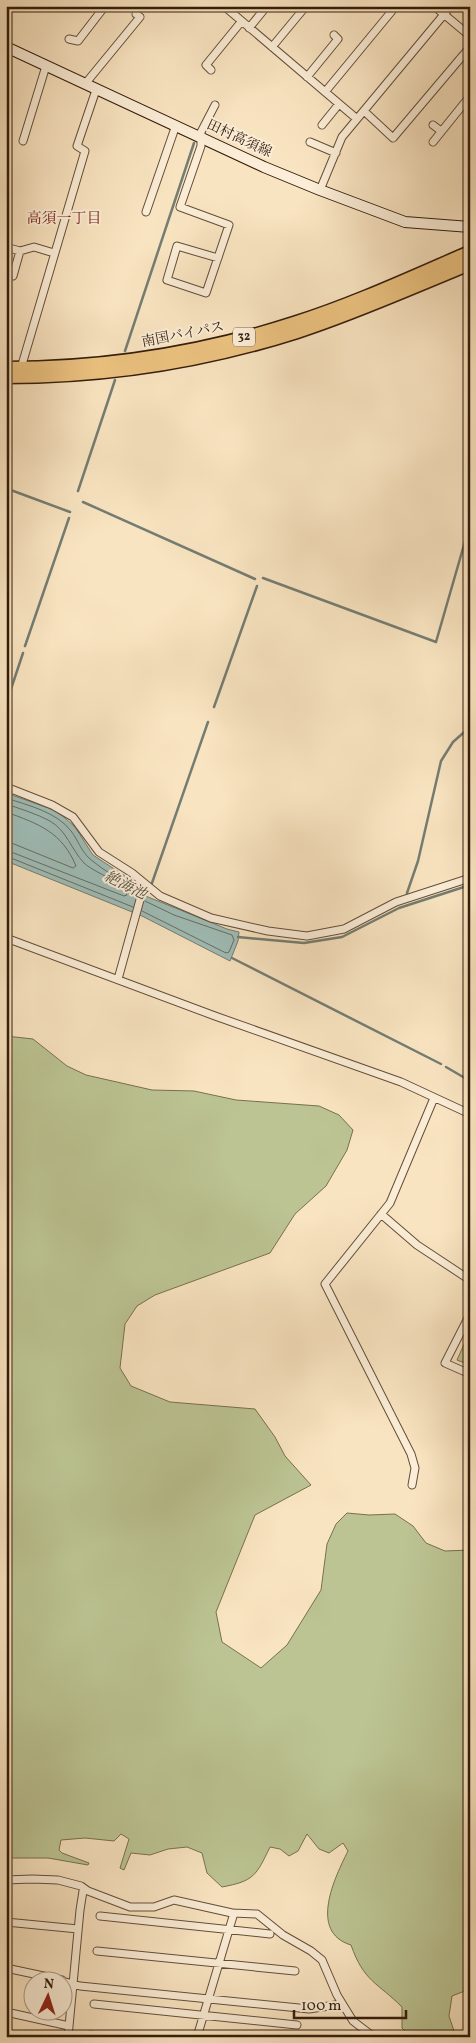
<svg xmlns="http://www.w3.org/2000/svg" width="476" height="2043" font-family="Vollkorn,'Noto Serif JP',serif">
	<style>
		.green { fill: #bcc493; stroke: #78704e }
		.water { fill: #9fbeb9; stroke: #747d73 }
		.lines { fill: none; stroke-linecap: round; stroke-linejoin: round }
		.shore { stroke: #696d62; stroke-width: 1 }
		.stream { stroke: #747d73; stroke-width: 2.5 }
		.street-casing { stroke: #644e38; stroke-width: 9 }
		.secondary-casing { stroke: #331c0a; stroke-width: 12 }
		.highway-casing { stroke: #331c0a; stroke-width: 15 }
		.street { stroke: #fbedd7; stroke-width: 7 }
		.secondary { stroke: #fbedd7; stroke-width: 10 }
		.highway { stroke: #ecc280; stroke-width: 12 }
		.labels { text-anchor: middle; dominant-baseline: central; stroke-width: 4; stroke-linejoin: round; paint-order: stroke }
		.shield { fill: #fbedd7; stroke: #6f5b48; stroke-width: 1 }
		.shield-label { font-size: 12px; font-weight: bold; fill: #331c0a }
		.street-label { font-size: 14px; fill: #331c0a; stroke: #fbedd7 }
		.neighbourhood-label { font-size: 15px; fill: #7a1f14; stroke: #fbedd7 }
		.water-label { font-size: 15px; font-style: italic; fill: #534d3f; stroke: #fbedd7 }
	</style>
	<rect width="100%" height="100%" fill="#f9e4c1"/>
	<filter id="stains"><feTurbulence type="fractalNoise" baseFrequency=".004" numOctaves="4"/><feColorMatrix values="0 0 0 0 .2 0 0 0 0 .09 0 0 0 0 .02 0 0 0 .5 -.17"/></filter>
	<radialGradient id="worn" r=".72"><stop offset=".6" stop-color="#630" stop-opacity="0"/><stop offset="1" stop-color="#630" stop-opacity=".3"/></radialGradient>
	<!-- green -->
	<path class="green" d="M 6,1036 L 33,1039 L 67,1066 L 86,1075 L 152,1090 L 194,1091 L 236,1100 L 319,1106 L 339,1115 L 353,1130 L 347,1150 L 326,1186 L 295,1214 L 270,1253 L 155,1295 L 137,1306 L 125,1324 L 120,1368 L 131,1386 L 170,1402 L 255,1409 L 275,1437 L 285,1456 L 311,1485 L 255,1515 L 216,1612 L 222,1642 L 261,1668 L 287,1645 L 321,1590 L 327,1544 L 336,1524 L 347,1513 L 369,1515 L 395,1514 L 413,1526 L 426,1543 L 445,1551 L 470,1550 L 470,1989 L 452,1996 L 449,2016 L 456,2037 L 411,2037 L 402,2028 L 402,2007 C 377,1982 364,1982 351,1945 C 308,1932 335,1877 348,1851 L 343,1843 L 329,1853 L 319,1849 L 307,1834 L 298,1851 L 289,1856 L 280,1849 L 270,1847 C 256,1876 254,1881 222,1887 L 207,1873 L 202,1853 L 187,1847 L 168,1849 L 150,1855 L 131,1853 L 124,1870 L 120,1868 L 129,1839 L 121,1834 L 114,1841 L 85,1838 L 61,1840 L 59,1850 L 62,1853 L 89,1863 L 88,1865 L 48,1858 L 6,1858 Z
		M 470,1331 L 470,1365 L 457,1360 Z"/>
	<!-- water -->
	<path class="water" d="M 6,793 L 54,810 L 65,818 L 75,827 L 93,855 L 128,878 L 148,897 L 227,929 L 239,932 L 238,941 L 230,961 L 142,916 L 6,861 Z"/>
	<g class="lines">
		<!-- shore -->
		<path class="shore" d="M 6,798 C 27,805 57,812 71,831 C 78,840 81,851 90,859 C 105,872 123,880 137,893
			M 6,804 C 21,809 37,814 50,821 C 67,831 71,849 84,863 C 96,874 121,880 127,895 L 124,896 L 6,850
			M 6,812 C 39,824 62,832 76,866 L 73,868 L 14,844 L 6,842
			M 6,856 L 133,907
			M 142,911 L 226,953 L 229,952 L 234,940 L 232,935 L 174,915 L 145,901"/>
		<!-- stream -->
		<path class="stream" d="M 125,351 L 194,143
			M 8,489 L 70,512
			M 78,491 L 115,380
			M 83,502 L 255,579
			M 263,578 L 436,642 L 470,524
			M 25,646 L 69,518
			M 6,704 L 23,653
			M 214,707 L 257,586
			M 152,883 L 208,722
			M 407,893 L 418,861 L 441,761 L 453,742 L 470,727
			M 238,937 L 304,943 L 342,937 L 399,908 L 470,885
			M 232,958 L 441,1064
			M 446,1067 L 470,1081"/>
		<!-- street casing -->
		<g class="street-casing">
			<path id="street" d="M 224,6 L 357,119
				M 434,6 L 470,36
				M 249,28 L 267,6
				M 69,39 L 78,41 L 105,6
				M 272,47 L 306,6
				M 211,70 L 206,65 L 241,22
				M 307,77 L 338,39 L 334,35
				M 85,84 L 140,17 L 136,14
				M 325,92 L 396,6
				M 215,105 L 201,132 L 201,146 L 180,207 L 229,225 L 206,293 L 167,280 L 177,246 L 218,258
				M 364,111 L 393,138 L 470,47
				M 322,125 L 339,104
				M 433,125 L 441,131
				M 23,141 L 46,66
				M 310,142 L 336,153
				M 433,142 L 470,96
				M 320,190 L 342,137 L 451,6
				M 146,212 L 176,125
				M 9,248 L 20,251
				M 13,276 L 20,251 L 34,247 L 54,253
				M 21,368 L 85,151 L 77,146 L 96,90
				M 6,787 L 52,805 L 73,817 L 99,852 L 132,873 L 160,896 L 211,918 L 268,931 L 307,936 L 344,929 L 396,902 L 470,878
				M 6,938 L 215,1016 L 401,1082 L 470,1114
				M 118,979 L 143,889 L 146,886
				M 381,1214 L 417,1245 L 470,1280
				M 470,1314 L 445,1363 L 470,1374
				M 412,1485 L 415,1468 L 411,1454 L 325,1284 L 390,1203 L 434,1098
				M 6,1880 L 32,1879 L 58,1880 L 81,1886 L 88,1891 L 130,1907 L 154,1907 L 174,1900 L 232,1913 L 257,1914 L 283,1935 L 311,1951 L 322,1960 L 337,1995 L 353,2021 L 374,2037
				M 100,1916 L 270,1934
				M 6,1922 L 78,1929
				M 97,1951 L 295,1971
				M 6,1968 L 62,1980
				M 62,1981 L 80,1986 L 309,2009 L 342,2004
				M 94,2004 L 297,2025
				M 6,2012 L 69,2026
				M 90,2035 L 111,2037
				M 68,2037 L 80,1910 L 83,1891 L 85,1889
				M 197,2037 L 234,1913"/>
		</g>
		<!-- secondary casing -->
		<g class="secondary-casing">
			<path id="secondary" d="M 6,47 L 264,167 L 320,190 L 405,222 L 470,227"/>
		</g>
		<!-- highway casing -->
		<g class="highway-casing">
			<path id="highway" d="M 6,368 C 104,368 201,353 294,323 C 354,304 412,277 470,252
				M 6,377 C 105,377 203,362 297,332 C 356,313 413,287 470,264"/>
		</g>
		<!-- street -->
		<use href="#street" class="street"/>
		<!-- secondary -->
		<use href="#secondary" class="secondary"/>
		<!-- highway -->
		<use href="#highway" class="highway"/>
	</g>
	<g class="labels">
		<!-- shield labels -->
		<rect class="shield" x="233" y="327.5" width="22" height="19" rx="4"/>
		<g class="shield-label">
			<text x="244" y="337">32</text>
		</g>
		<!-- street labels -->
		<g class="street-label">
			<text transform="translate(239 139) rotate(25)">田村高須線</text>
			<text transform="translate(183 335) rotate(-11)">南国バイパス</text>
		</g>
		<!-- neighbourhood labels -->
		<g class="neighbourhood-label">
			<text x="64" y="219">高須一丁目</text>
		</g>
		<!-- water labels -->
		<g class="water-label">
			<text transform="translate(125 886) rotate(27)">絶海池</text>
		</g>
	</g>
	<!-- margin -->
	<rect width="476" height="2043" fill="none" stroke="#f9e4c1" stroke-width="25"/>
	<rect x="8" y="8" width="461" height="2028" fill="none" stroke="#331c0a" stroke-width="2.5"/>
	<rect x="12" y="12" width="451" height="2018" fill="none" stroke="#331c0a"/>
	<!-- north arrow -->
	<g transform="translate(48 1996) rotate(4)"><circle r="24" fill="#fbedd7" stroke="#ab9985"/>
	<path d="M0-4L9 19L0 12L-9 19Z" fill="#8f2418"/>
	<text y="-8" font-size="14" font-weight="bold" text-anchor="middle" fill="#331c0a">N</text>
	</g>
	<!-- scale -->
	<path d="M294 2010v8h112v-8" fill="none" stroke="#331c0a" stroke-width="2.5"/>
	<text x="301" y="2010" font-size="15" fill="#331c0a" stroke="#fbedd7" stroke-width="4" paint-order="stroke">100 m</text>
	<rect width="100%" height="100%" filter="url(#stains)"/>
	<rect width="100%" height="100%" fill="url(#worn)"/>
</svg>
